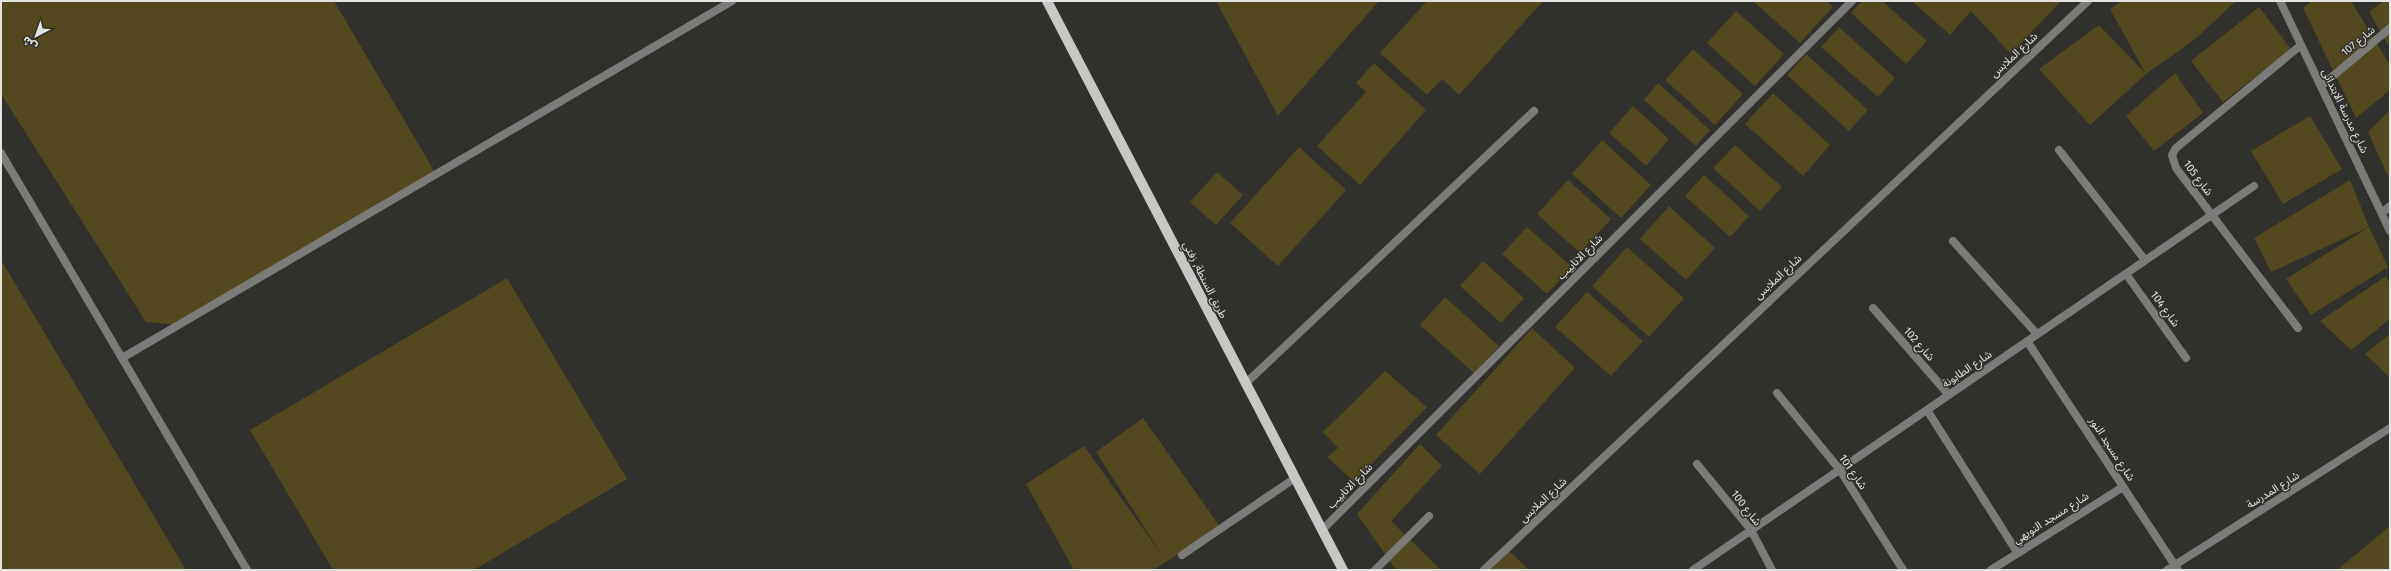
<svg xmlns="http://www.w3.org/2000/svg" width="2391" height="571" font-family="'Fira Sans','Noto Sans Arabic',sans-serif">
	<style>
		.building { fill: #54481e }
		.lines { fill: none; stroke-linecap: round; stroke-linejoin: round }
		.lane { stroke: #7b7c7a; stroke-width: 8 }
		.street { stroke: #7b7c7a; stroke-width: 8 }
		.primary { stroke: #c5c8c5; stroke-width: 10 }
		.labels { text-anchor: middle; dominant-baseline: central; stroke-width: 3; stroke-linejoin: round; paint-order: stroke }
		.street-label { font-size: 11px; fill: #e3e4e1; stroke: #30302d }
	</style>
	<rect width="100%" height="100%" fill="#30302d"/>
	<!-- building -->
	<path class="building" d="M 1,1 L 334,1 L 436,174 L 179,325 L 146,322 L 1,94 Z
		M 1216,1 L 1379,1 L 1278,116 Z
		M 1427,1 L 1543,1 L 1459,95 L 1442,79 L 1427,95 L 1380,53 Z
		M 1753,1 L 1827,1 L 1833,7 L 1800,43 Z
		M 1862,1 L 1882,1 L 1927,41 L 1906,64 L 1851,13 Z
		M 1912,1 L 2061,1 L 2011,54 L 1971,11 L 1950,35 Z
		M 2122,1 L 2236,1 L 2194,40 L 2146,74 L 2090,125 L 2039,69 L 2099,25 L 2146,74 L 2110,9 Z
		M 2312,1 L 2351,1 L 2390,65 L 2390,90 L 2356,118 L 2303,8 Z
		M 2383,1 L 2390,1 L 2390,48 L 2369,12 Z
		M 2259,7 L 2291,49 L 2223,102 L 2191,61 Z
		M 1736,11 L 1784,54 L 1755,86 L 1707,43 Z
		M 1839,27 L 1895,78 L 1878,97 L 1821,47 Z
		M 1693,49 L 1743,94 L 1715,125 L 1665,80 Z
		M 1806,54 L 1868,110 L 1849,131 L 1787,75 Z
		M 1374,63 L 1426,110 L 1360,185 L 1317,146 L 1366,92 L 1356,83 Z
		M 2175,73 L 2203,113 L 2154,151 L 2126,116 Z
		M 1658,83 L 1710,130 L 1696,146 L 1644,100 Z
		M 1773,93 L 1830,145 L 1803,176 L 1745,124 Z
		M 1633,106 L 1669,139 L 1646,166 L 1609,133 Z
		M 2390,110 L 2390,181 L 2368,132 Z
		M 2310,116 L 2342,169 L 2283,204 L 2251,151 Z
		M 1602,140 L 1651,185 L 1621,218 L 1572,174 Z
		M 1735,145 L 1782,187 L 1760,211 L 1713,168 Z
		M 1299,147 L 1346,190 L 1278,266 L 1230,223 Z
		M 1217,172 L 1243,195 L 1216,225 L 1190,202 Z
		M 1704,175 L 1749,216 L 1730,237 L 1685,196 Z
		M 1568,180 L 1611,219 L 1580,253 L 1537,214 Z
		M 2350,180 L 2369,227 L 2271,272 L 2254,238 Z
		M 1669,206 L 1715,248 L 1686,280 L 1640,239 Z
		M 1527,227 L 1572,267 L 1547,294 L 1502,254 Z
		M 2369,227 L 2388,267 L 2311,315 L 2286,279 Z
		M 1627,247 L 1684,298 L 1649,337 L 1592,286 Z
		M 1,260 L 186,570 L 1,570 Z
		M 1483,261 L 1524,298 L 1501,323 L 1460,286 Z
		M 2386,276 L 2390,284 L 2390,319 L 2351,350 L 2320,321 Z
		M 507,278 L 627,479 L 474,570 L 333,570 L 250,430 Z
		M 1587,292 L 1643,341 L 1611,376 L 1555,327 Z
		M 1445,297 L 1499,346 L 1474,373 L 1420,325 Z
		M 1532,328 L 1575,368 L 1480,474 L 1436,435 Z
		M 2390,334 L 2390,378 L 2365,354 Z
		M 1385,371 L 1427,407 L 1354,482 L 1327,457 L 1338,448 L 1323,432 Z
		M 1143,418 L 1221,528 L 1153,570 L 1074,570 L 1026,484 L 1084,446 L 1162,555 L 1096,452 Z
		M 1420,444 L 1442,466 L 1391,521 L 1441,570 L 1396,570 L 1357,514 Z
		M 2390,526 L 2390,570 L 2337,570 Z
		M 1507,549 L 1529,570 L 1491,570 Z"/>
	<g class="lines">
		<!-- lane -->
		<path class="lane" d="M 1,153 L 247,570
			M 122,358 L 732,1
			M 1245,384 L 1534,111
			M 1182,555 L 1295,478
			M 1375,570 L 1429,516"/>
		<!-- street -->
		<path class="street" d="M 2280,1 L 2390,231
			M 2321,86 L 2390,28
			M 2059,150 L 2145,260
			M 2382,213 L 2390,206
			M 1953,241 L 2037,334
			M 2126,274 L 2186,358
			M 1873,308 L 1949,395
			M 2298,328 L 2176,168 L 2172,155 L 2176,148 L 2301,45
			M 2027,341 L 2178,570
			M 1777,393 L 1840,470 L 1903,570
			M 1927,410 L 2017,552
			M 1697,464 L 1751,530 L 1772,570
			M 1323,529 L 1852,1
			M 1484,570 L 2088,1
			M 1693,570 L 2254,186
			M 1991,570 L 2123,487
			M 2167,570 L 2390,428"/>
		<!-- primary -->
		<path class="primary" d="M 1047,1 L 1343,570"/>
	</g>
	<g class="labels">
		<!-- street labels -->
		<g class="street-label">
			<text transform="translate(2358 41) rotate(-40)">شارع 107</text>
			<text transform="translate(2014 55) rotate(-43)">شارع الملابس</text>
			<text transform="translate(2345 111) rotate(64)">شارع مدرسة الابتدائى</text>
			<text transform="translate(2198 178) rotate(53)">شارع 105</text>
			<text transform="translate(1580 257) rotate(-45)">شارع الانابيب</text>
			<text transform="translate(1778 277) rotate(-43)">شارع الملابس</text>
			<text transform="translate(1205 280) rotate(63)">طريق السنطة, زفتي</text>
			<text transform="translate(2165 309) rotate(54)">شارع 104</text>
			<text transform="translate(1919 344) rotate(49)">شارع 102</text>
			<text transform="translate(1967 369) rotate(-34)">شارع الطابونة</text>
			<text transform="translate(2112 449) rotate(57)">شارع مسجد النور</text>
			<text transform="translate(1853 472) rotate(55)">شارع 101</text>
			<text transform="translate(1350 486) rotate(-45)">شارع الانابيب</text>
			<text transform="translate(2273 490) rotate(-32)">شارع المدرسة</text>
			<text transform="translate(1543 500) rotate(-43)">شارع الملابس</text>
			<text transform="translate(1746 508) rotate(52)">شارع 100</text>
			<text transform="translate(2051 518) rotate(-32)">شارع مسجد النويهي</text>
		</g>
	</g>
	<!-- border -->
	<rect width="2391" height="571" fill="none" stroke="#e3e4e1" stroke-width="4"/>
	<!-- north arrow -->
	<g transform="translate(36 36) rotate(221)" stroke="#30302d" stroke-width="3" paint-order="stroke">
	<path d="M0-3L7 15L0 10L-7 15Z" fill="#e3e4e1"/>
	<text y="-6" font-size="11" font-weight="bold" text-anchor="middle" fill="#e3e4e1">ش</text>
	</g>
</svg>
